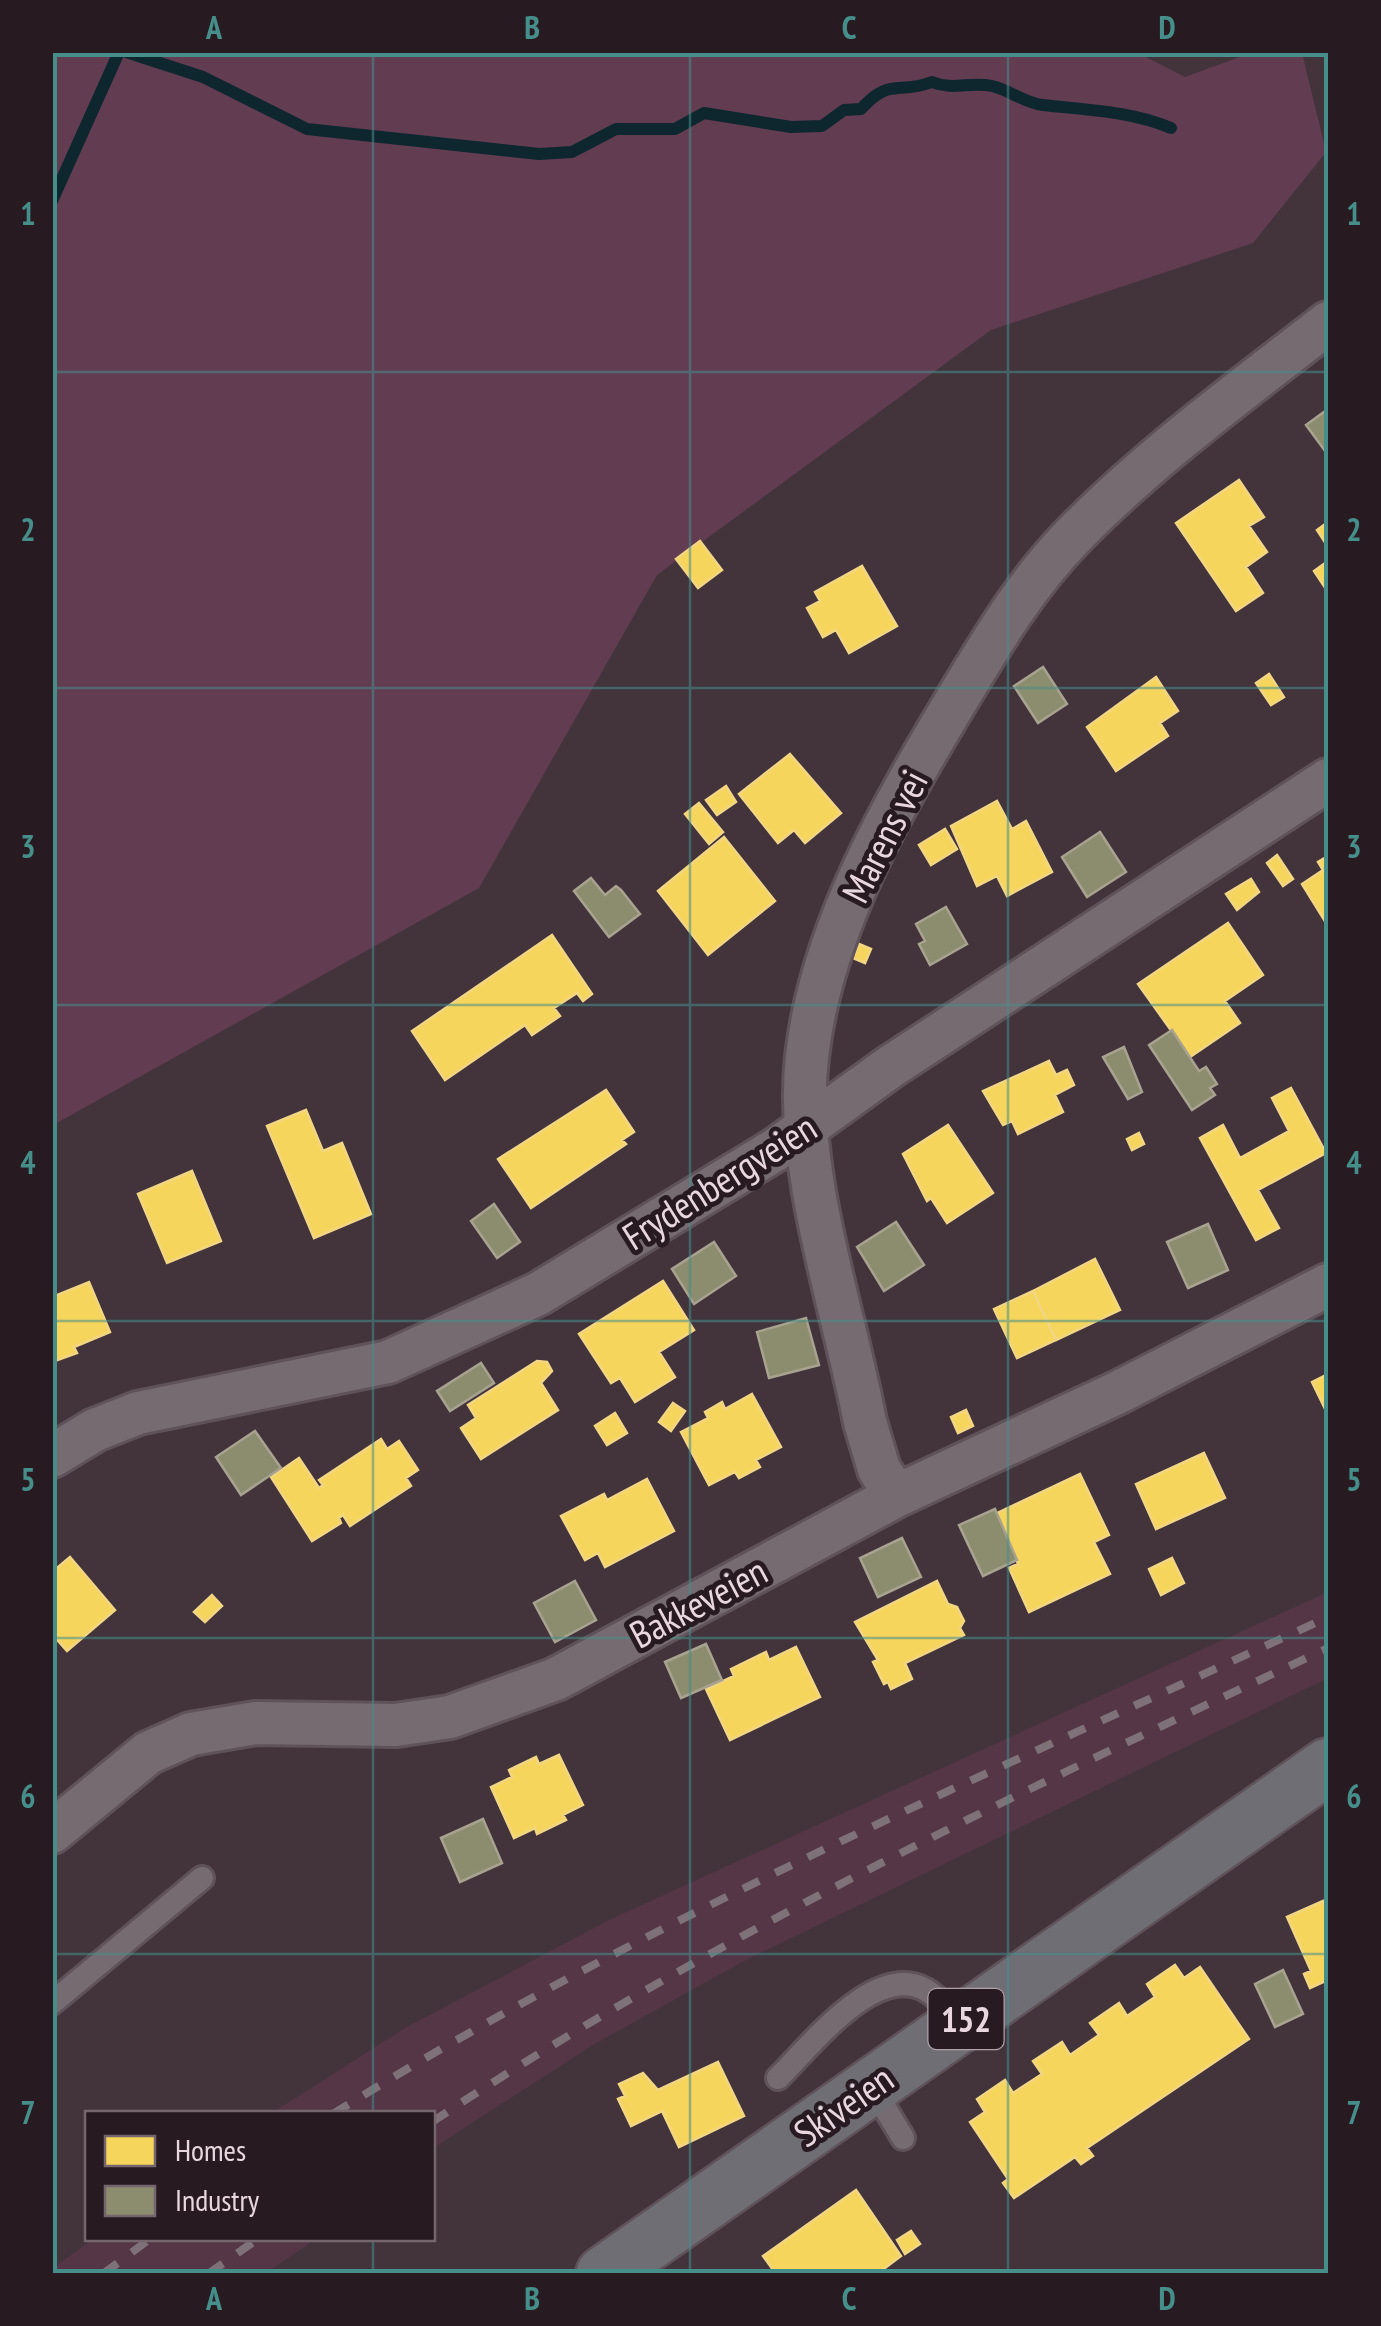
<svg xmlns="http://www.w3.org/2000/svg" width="1381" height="2326" font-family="'PT Sans Narrow',sans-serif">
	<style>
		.built { fill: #543646 }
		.green { fill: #623d52 }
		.homes { fill: #f6d55c; stroke: #f2d684; stroke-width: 2.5 }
		.industry { fill: #8c8c6e; stroke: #a8a290; stroke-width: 2.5 }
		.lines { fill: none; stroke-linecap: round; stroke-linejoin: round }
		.stream { stroke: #0e272f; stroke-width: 12 }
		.service-casing { stroke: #5f5259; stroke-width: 28 }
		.minor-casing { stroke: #5f5259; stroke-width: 48 }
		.primary-casing { stroke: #5f5259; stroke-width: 60 }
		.service { stroke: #776b72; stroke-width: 22 }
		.minor { stroke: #776b72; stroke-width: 42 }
		.primary { stroke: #6f6e75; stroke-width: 55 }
		.rail { stroke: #7e7278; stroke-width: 8; stroke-dasharray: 18 18; stroke-linecap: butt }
		.grid { fill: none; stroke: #468e8a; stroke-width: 2.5; stroke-opacity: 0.55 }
		.labels { text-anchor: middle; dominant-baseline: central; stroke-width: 10; stroke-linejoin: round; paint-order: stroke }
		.shield { fill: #271b21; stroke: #af9fa7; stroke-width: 2.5 }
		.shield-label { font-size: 35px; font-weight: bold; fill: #e9d7e0 }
		.street-label { font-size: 38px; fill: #e9d7e0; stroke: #271b21 }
		.neatline { fill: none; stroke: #468e8a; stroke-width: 4 }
		.grid-label { font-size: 32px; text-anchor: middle; font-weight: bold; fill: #468e8a }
	</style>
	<rect width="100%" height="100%" fill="#43343c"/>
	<!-- built -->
	<path class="built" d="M 1328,1592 L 1328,1678 L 742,1962 L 593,2045 L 433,2148 L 432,2114 L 272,2113 L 405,2028 L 611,1919 Z
		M 93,2239 L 93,2238 L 316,2239 L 266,2273 L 53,2273 L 53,2268 Z"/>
	<!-- green -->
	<path class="green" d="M 1136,52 L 1185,77 L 1251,53 L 1302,53 L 1326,152 L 1253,243 L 991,330 L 657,575 L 479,888 L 53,1125 L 53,53 Z"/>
	<!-- homes -->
	<path class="homes" d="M 1239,480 L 1264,517 L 1249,526 L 1267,552 L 1246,567 L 1263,593 L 1236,611 L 1176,523 Z
		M 1328,522 L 1328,547 L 1317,530 Z
		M 700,541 L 722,570 L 698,588 L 676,559 Z
		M 1328,561 L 1328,592 L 1314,571 Z
		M 862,566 L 897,626 L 849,653 L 836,630 L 823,637 L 807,608 L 820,601 L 815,592 Z
		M 1269,674 L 1284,697 L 1271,705 L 1256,683 Z
		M 1156,677 L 1178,711 L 1160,723 L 1168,736 L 1116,771 L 1087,727 Z
		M 790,754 L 841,813 L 805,843 L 794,830 L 778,843 L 739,794 Z
		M 726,786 L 736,802 L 717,815 L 706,800 Z
		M 997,801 L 1012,829 L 1026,821 L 1052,872 L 1007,896 L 997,876 L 977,886 L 951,826 Z
		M 699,803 L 723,832 L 709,844 L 685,814 Z
		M 945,829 L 957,849 L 931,865 L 919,845 Z
		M 724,837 L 775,901 L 708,955 L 658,891 Z
		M 1277,855 L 1293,879 L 1283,886 L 1267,863 Z
		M 1328,856 L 1328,926 L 1302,884 L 1323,870 L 1318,862 Z
		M 1251,879 L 1259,892 L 1237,910 L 1226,894 Z
		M 1228,923 L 1263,975 L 1225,1001 L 1240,1023 L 1190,1057 L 1138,984 Z
		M 552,935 L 592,994 L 583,1001 L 577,993 L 554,1008 L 560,1016 L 532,1035 L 525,1025 L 445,1080 L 412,1031 Z
		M 859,944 L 871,949 L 865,963 L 853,958 Z
		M 1049,1061 L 1056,1075 L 1067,1070 L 1074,1085 L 1055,1095 L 1063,1112 L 1018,1134 L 1012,1121 L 1003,1125 L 983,1091 Z
		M 1291,1088 L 1326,1153 L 1258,1190 L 1279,1228 L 1256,1240 L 1200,1138 L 1223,1125 L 1240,1158 L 1289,1131 L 1272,1098 Z
		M 606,1090 L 634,1132 L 622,1140 L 626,1144 L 531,1208 L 498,1159 Z
		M 306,1110 L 323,1151 L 342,1143 L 371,1214 L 314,1238 L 267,1126 Z
		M 948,1125 L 993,1193 L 947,1223 L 931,1198 L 927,1201 L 903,1154 Z
		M 1139,1133 L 1144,1144 L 1132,1150 L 1127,1139 Z
		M 192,1171 L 221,1241 L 167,1263 L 138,1194 Z
		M 1095,1259 L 1120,1310 L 1056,1340 L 1033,1291 Z
		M 663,1281 L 694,1330 L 659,1352 L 675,1377 L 635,1402 L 620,1378 L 611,1383 L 579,1334 Z
		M 89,1282 L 110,1332 L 74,1347 L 77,1353 L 52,1362 L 52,1297 Z
		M 1033,1291 L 1056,1340 L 1017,1358 L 994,1309 Z
		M 537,1361 L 547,1362 L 552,1371 L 541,1383 L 558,1410 L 481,1459 L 461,1428 L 476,1418 L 468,1405 Z
		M 1328,1374 L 1328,1415 L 1312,1382 Z
		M 752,1394 L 781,1447 L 756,1460 L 760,1467 L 739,1478 L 735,1472 L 709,1485 L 681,1432 L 708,1418 L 705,1412 L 722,1402 L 725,1409 Z
		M 673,1403 L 685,1411 L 671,1431 L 659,1422 Z
		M 966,1410 L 973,1426 L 958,1433 L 951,1417 Z
		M 615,1413 L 627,1433 L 607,1445 L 595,1426 Z
		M 381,1439 L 387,1449 L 399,1441 L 418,1470 L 406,1478 L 411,1486 L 350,1526 L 343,1515 L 339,1518 L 341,1523 L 312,1541 L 271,1477 L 299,1458 L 319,1488 L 323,1485 L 319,1480 Z
		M 1204,1453 L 1225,1498 L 1156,1529 L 1136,1484 Z
		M 1080,1474 L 1109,1535 L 1094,1542 L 1110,1574 L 1029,1612 L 1009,1568 L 1018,1564 L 995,1514 Z
		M 647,1479 L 674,1531 L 605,1567 L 598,1553 L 585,1560 L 561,1516 L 604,1494 L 607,1500 Z
		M 70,1557 L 115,1610 L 67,1651 L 52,1634 L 52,1572 Z
		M 1172,1558 L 1184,1583 L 1161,1595 L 1149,1569 Z
		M 937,1581 L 948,1604 L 957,1607 L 964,1621 L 960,1628 L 964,1635 L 905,1663 L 912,1679 L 891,1689 L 888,1682 L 884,1684 L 873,1662 L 878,1660 L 855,1622 Z
		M 212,1595 L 222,1606 L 205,1622 L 194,1612 Z
		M 796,1647 L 820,1697 L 730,1740 L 706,1689 L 734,1676 L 731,1669 L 766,1652 L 769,1660 Z
		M 559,1755 L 583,1805 L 563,1815 L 566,1820 L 537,1834 L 535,1828 L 514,1838 L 491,1787 L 512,1777 L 509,1770 L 536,1757 L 539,1764 Z
		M 1323,1901 L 1328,1912 L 1328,1980 L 1310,1988 L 1304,1974 L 1311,1971 L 1287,1917 Z
		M 1175,1965 L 1184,1978 L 1200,1967 L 1249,2039 L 1087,2148 L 1093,2156 L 1081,2164 L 1075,2157 L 1014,2198 L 1003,2183 L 1008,2179 L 970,2122 L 985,2112 L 977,2099 L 1005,2080 L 1013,2093 L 1042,2074 L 1033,2061 L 1062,2042 L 1070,2055 L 1099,2035 L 1090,2023 L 1119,2003 L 1127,2016 L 1155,1997 L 1147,1984 Z
		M 718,2062 L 744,2116 L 679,2147 L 662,2111 L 631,2126 L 618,2099 L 625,2096 L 619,2084 L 643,2073 L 658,2090 Z
		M 856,2190 L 901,2256 L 877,2274 L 776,2274 L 763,2256 Z
		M 911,2231 L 920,2244 L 905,2254 L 897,2240 Z"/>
	<!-- industry -->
	<path class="industry" d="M 1328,409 L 1328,455 L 1306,425 Z
		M 1043,667 L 1067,704 L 1038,723 L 1014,686 Z
		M 1100,832 L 1126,872 L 1087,897 L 1062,857 Z
		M 591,878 L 605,895 L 616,886 L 621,890 L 640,914 L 609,937 L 574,891 Z
		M 946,907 L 967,944 L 930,965 L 919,944 L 925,941 L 916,924 Z
		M 1172,1030 L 1199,1071 L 1206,1067 L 1217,1084 L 1210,1088 L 1215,1095 L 1192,1110 L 1149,1045 Z
		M 1124,1047 L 1142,1092 L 1128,1099 L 1103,1057 Z
		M 494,1204 L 520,1242 L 497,1258 L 471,1221 Z
		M 896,1222 L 924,1265 L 884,1291 L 857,1247 Z
		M 1208,1224 L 1228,1270 L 1188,1288 L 1167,1242 Z
		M 714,1242 L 736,1276 L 694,1304 L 672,1269 Z
		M 806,1318 L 819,1365 L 769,1378 L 757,1332 Z
		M 481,1363 L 494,1383 L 450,1411 L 437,1391 Z
		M 255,1431 L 281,1468 L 241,1495 L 216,1457 Z
		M 995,1509 L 1017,1560 L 983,1576 L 959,1525 Z
		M 902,1538 L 921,1577 L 878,1597 L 860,1558 Z
		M 575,1581 L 596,1620 L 555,1642 L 534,1603 Z
		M 706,1644 L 722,1680 L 681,1698 L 665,1662 Z
		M 483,1819 L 502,1863 L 460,1882 L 441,1838 Z
		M 1283,1970 L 1303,2014 L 1275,2027 L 1255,1984 Z"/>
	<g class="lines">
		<!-- stream -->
		<path class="stream" d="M 126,52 L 203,77 L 307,129 L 539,154 L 572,152 L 616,129 L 675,129 L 704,113 L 791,127 L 822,126 L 844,110 L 861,109 C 890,77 897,95 932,82 C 954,91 970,81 992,86 C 1010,90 1024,103 1043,105 C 1087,110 1130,111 1171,128
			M 52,201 L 119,52"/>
		<!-- service casing -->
		<g class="service-casing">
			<path id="service" d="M 52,2003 L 202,1878
				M 778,2078 C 810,2047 875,1961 926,1990 C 940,1998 948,2012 958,2025
				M 871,2085 L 903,2138"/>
		</g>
		<!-- minor casing -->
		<g class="minor-casing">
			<path id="minor" d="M 52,1456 L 95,1430 L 138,1413 L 388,1362 L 538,1294 L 775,1150 L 890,1067 L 1328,780
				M 896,1496 L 879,1469 L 865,1422 C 844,1310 794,1170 807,1057 C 821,928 893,806 959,696 C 993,640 1026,584 1073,536 C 1150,457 1241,391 1328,323
				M 52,1832 L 148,1753 L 191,1734 L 256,1723 L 396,1725 L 450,1717 L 556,1679 L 896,1496 L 1119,1392 L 1328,1285"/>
		</g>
		<!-- primary casing -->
		<g class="primary-casing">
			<path id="primary" d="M 604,2274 L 1328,1766"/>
		</g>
		<!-- service -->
		<use href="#service" class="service"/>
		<!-- minor -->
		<use href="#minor" class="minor"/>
		<!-- primary -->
		<use href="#primary" class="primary"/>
		<!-- rail -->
		<path class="rail" d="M 333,2114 C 648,1917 992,1773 1328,1617
			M 432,2122 C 715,1934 1022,1791 1328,1648
			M 103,2274 L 151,2238
			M 208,2274 L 259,2238"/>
	</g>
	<!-- grid -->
	<path class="grid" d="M 373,52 L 373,2114M 690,52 L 690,2274M 1008,52 L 1008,2274M 52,372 L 1328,372M 52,688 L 1328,688M 52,1005 L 1328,1005M 52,1321 L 1328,1321M 52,1638 L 1328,1638M 52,1954 L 1328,1954M 373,2238 L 373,2274"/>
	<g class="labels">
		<!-- shield labels -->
		<rect class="shield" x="928.5" y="1989" width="75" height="60" rx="8"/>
		<g class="shield-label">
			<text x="966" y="2019">152</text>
		</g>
		<!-- street labels -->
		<g class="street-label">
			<text transform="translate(884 836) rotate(-63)">Marens vei</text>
			<text transform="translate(719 1181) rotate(-32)">Frydenbergveien</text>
			<text transform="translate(698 1602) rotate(-28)">Bakkeveien</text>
			<text transform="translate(843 2105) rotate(-35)">Skiveien</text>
		</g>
	</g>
	<!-- border -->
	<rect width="1381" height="2326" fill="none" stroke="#271b21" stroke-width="110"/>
	<!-- legend -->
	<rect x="85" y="2111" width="350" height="130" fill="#271b21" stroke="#75666d" stroke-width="2.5"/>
	<rect x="105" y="2136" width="50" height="30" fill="#f6d55c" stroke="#75666d" stroke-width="2.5"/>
	<text x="175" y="2161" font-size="30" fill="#e9d7e0">Homes</text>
	<rect x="105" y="2186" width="50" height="30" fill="#8c8c6e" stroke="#75666d" stroke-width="2.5"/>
	<text x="175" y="2211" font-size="30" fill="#e9d7e0">Industry</text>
	<rect x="55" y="55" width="1271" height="2216" class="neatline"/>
	<g class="grid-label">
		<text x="214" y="39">A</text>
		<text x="532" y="39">B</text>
		<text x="849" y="39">C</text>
		<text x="1167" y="39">D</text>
		<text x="28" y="225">1</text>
		<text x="1354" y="225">1</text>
		<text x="28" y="541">2</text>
		<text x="1354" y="541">2</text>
		<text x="28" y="858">3</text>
		<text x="1354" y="858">3</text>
		<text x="28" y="1174">4</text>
		<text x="1354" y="1174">4</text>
		<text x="28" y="1491">5</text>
		<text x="1354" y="1491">5</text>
		<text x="28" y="1808">6</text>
		<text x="1354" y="1808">6</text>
		<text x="28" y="2124">7</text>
		<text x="1354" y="2124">7</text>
		<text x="214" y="2310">A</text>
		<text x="532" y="2310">B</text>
		<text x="849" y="2310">C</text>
		<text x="1167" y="2310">D</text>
	</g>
</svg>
